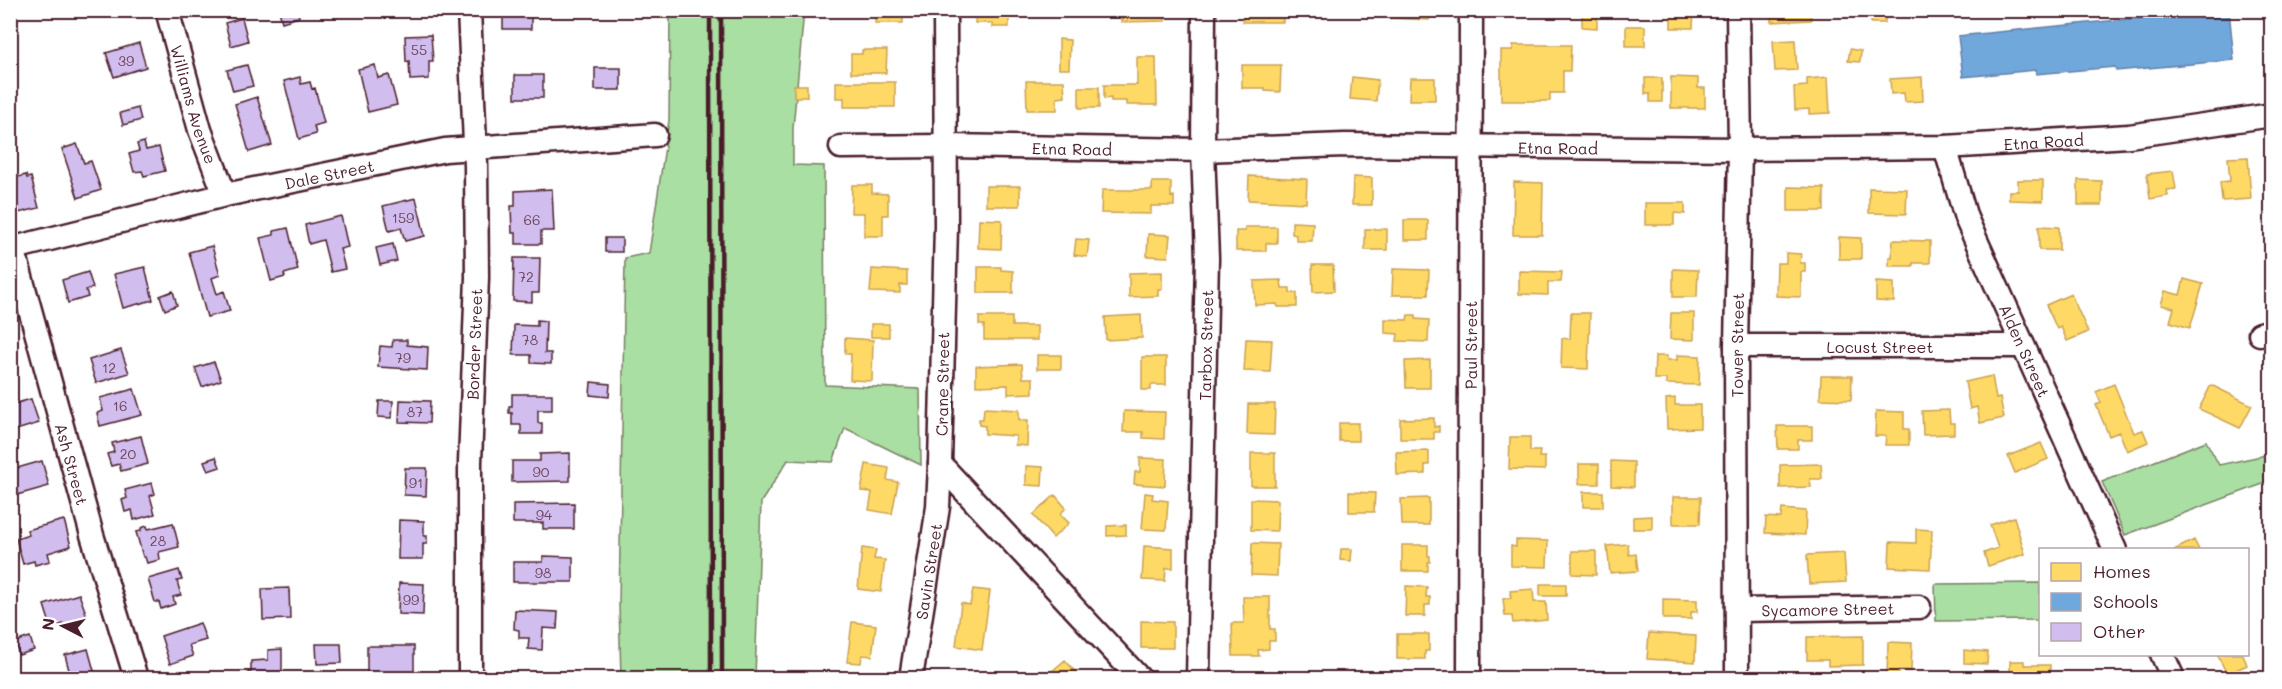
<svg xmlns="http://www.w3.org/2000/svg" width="2282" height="689" font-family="Mali,sans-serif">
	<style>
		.green { fill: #a9dfa2; stroke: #7a7f66; stroke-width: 1.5 }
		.homes { fill: #ffd966; stroke: #c9a154; stroke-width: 1.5 }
		.schools { fill: #6fa8dc; stroke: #647fa7; stroke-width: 1.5 }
		.building { fill: #d1bdee; stroke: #4a1f2b; stroke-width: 1.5 }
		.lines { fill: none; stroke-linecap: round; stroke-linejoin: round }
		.street-casing { stroke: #4a1f2b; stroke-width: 27 }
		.street { stroke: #fff; stroke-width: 22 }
		.rail { stroke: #4a1f2b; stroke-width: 4.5 }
		.labels { text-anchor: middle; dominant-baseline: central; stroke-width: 6; stroke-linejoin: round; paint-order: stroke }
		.number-label { font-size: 14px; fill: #6c465c }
		.street-label { font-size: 16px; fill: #4a1f2b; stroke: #fff }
	</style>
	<rect width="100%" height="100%" fill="#fff"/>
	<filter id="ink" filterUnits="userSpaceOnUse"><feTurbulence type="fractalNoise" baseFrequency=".0167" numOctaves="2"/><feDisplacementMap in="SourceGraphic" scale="12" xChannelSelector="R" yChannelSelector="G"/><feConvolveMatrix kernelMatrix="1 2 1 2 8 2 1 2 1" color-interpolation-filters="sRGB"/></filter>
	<g filter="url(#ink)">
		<!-- green -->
		<path class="green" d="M 670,11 L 804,11 L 793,128 L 793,165 L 824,166 L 825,385 L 920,389 L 921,465 L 845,428 L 833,462 L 788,460 L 761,502 L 755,678 L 621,678 L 619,605 L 625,258 L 649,253 L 669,120 Z
			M 2206,441 L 2219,465 L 2271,454 L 2271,481 L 2125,535 L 2102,482 Z
			M 2040,583 L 2040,620 L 1936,621 L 1935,584 Z"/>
		<!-- homes -->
		<path class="homes" d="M 875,10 L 903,10 L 903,23 L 875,23 Z
			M 976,10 L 999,10 L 999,15 L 1009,15 L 1009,27 L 992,27 L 992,23 L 975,23 Z
			M 1120,10 L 1165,10 L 1165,21 L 1121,22 Z
			M 1243,10 L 1283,10 L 1283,22 L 1243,22 Z
			M 1390,10 L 1429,10 L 1429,20 L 1390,18 Z
			M 1506,10 L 1530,10 L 1530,15 L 1506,14 Z
			M 1671,10 L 1694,10 L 1693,28 L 1671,28 Z
			M 1771,10 L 1810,10 L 1811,20 L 1771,22 Z
			M 1871,10 L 1885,10 L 1885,23 L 1871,23 Z
			M 1582,12 L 1597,13 L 1597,28 L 1582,27 Z
			M 1626,26 L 1645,26 L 1645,46 L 1626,46 Z
			M 1059,39 L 1070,40 L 1069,69 L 1059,69 Z
			M 1795,40 L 1797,70 L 1775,71 L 1773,41 Z
			M 1513,45 L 1571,45 L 1570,71 L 1563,71 L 1563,93 L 1550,93 L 1550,101 L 1501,101 L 1501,50 L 1513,50 Z
			M 1850,49 L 1861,51 L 1860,62 L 1848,61 Z
			M 862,50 L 887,50 L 886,73 L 851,73 L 851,54 L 862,54 Z
			M 1137,57 L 1156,57 L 1157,105 L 1126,105 L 1126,101 L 1111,101 L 1111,98 L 1104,99 L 1104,85 L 1137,85 Z
			M 1242,65 L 1281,65 L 1280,92 L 1265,91 L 1265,88 L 1242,88 Z
			M 1352,77 L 1378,80 L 1376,101 L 1350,99 Z
			M 1671,77 L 1698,78 L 1698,88 L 1705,88 L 1705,108 L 1671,108 Z
			M 1828,77 L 1830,113 L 1809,114 L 1809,109 L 1795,110 L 1794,87 L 1807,86 L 1807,79 Z
			M 1922,77 L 1923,101 L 1905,102 L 1904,93 L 1891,94 L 1890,79 Z
			M 1410,78 L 1435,78 L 1435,100 L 1409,100 Z
			M 1645,78 L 1662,78 L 1662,102 L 1650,102 L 1650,94 L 1645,94 Z
			M 1026,81 L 1064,81 L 1065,97 L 1057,98 L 1057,110 L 1027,110 Z
			M 836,82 L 895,82 L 895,107 L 844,107 L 844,98 L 836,98 Z
			M 794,85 L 807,85 L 807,97 L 794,97 Z
			M 1079,87 L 1099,87 L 1099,108 L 1079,108 Z
			M 2248,157 L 2251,199 L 2222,201 L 2220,182 L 2230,181 L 2228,158 Z
			M 2173,171 L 2176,189 L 2167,190 L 2168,196 L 2150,199 L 2147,174 Z
			M 1249,176 L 1307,179 L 1306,203 L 1248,200 Z
			M 1353,177 L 1372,178 L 1372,205 L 1352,205 Z
			M 2018,180 L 2043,180 L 2043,201 L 2009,200 L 2009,191 L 2018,191 Z
			M 2078,180 L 2102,181 L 2102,205 L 2078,205 Z
			M 1152,182 L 1171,182 L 1171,197 L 1174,196 L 1174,206 L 1151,206 L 1151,214 L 1101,213 L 1102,190 L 1152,190 Z
			M 1514,182 L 1543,183 L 1542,235 L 1513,235 Z
			M 852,185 L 872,185 L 872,193 L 888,194 L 888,215 L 883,215 L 883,236 L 864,236 L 864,213 L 851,213 Z
			M 986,186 L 1020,186 L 1020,206 L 986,206 Z
			M 1788,187 L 1824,188 L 1824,211 L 1788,211 Z
			M 1869,188 L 1907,189 L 1906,214 L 1869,213 Z
			M 1645,203 L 1685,203 L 1685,214 L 1674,213 L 1674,225 L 1645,225 Z
			M 979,219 L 1002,220 L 1001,249 L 978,248 Z
			M 1404,220 L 1428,220 L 1428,240 L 1404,240 Z
			M 1292,222 L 1313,223 L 1312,241 L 1296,241 L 1296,235 L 1292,234 Z
			M 2039,226 L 2059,227 L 2059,250 L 2039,250 Z
			M 1245,227 L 1277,227 L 1277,243 L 1266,243 L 1266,251 L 1236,251 L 1236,231 L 1245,231 Z
			M 1365,229 L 1387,229 L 1387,250 L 1365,250 Z
			M 1148,234 L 1170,235 L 1168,257 L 1147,256 Z
			M 1839,237 L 1861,238 L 1861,259 L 1839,259 Z
			M 1076,239 L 1089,240 L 1087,257 L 1074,255 Z
			M 1893,240 L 1930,241 L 1930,263 L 1913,263 L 1913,266 L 1889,266 L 1889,257 L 1892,257 Z
			M 1786,253 L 1801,254 L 1800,263 L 1805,263 L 1805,272 L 1801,272 L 1801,297 L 1776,296 L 1777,263 L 1786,263 Z
			M 1312,265 L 1333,265 L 1334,291 L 1313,292 Z
			M 978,267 L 1001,267 L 1001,270 L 1013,271 L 1013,293 L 978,293 Z
			M 872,269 L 907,271 L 907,285 L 900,285 L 900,293 L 870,292 Z
			M 1393,269 L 1429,270 L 1428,295 L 1392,295 Z
			M 1673,269 L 1698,270 L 1697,297 L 1673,297 Z
			M 1519,271 L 1562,272 L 1561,282 L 1548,282 L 1548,295 L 1519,294 Z
			M 1162,272 L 1162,289 L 1158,289 L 1158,296 L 1129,297 L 1129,273 Z
			M 2184,279 L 2203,284 L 2190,328 L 2170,322 L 2174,308 L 2161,305 L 2165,291 L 2180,295 Z
			M 1281,280 L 1282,288 L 1290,288 L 1290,293 L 1297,293 L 1297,307 L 1278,307 L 1277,304 L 1255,305 L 1254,281 Z
			M 1876,282 L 1894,283 L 1894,302 L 1876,301 Z
			M 2071,294 L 2088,332 L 2067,341 L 2061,327 L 2057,329 L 2046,305 Z
			M 1571,313 L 1590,313 L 1588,369 L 1561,368 L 1562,338 L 1570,339 Z
			M 1671,313 L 1694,313 L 1694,340 L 1670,339 Z
			M 1141,315 L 1142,338 L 1106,340 L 1105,317 Z
			M 1408,315 L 1416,315 L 1416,319 L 1429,320 L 1428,342 L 1397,341 L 1398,334 L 1385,333 L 1385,319 L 1407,320 Z
			M 979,317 L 1012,317 L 1012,326 L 1037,326 L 1037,340 L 984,340 L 984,325 L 979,325 Z
			M 871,324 L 889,324 L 889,337 L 871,337 Z
			M 845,338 L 873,340 L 872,381 L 850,380 L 851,354 L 845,354 Z
			M 1246,339 L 1272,340 L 1270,372 L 1244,371 Z
			M 1037,355 L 1061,355 L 1061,369 L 1037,369 Z
			M 1677,355 L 1700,356 L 1699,385 L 1666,384 L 1666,379 L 1654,379 L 1655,356 L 1667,356 L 1667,360 L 1677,360 Z
			M 1142,357 L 1166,357 L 1166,385 L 1151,385 L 1151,390 L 1142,390 Z
			M 1430,360 L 1430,388 L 1406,388 L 1405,361 Z
			M 1022,364 L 1023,378 L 1033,378 L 1033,393 L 1008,394 L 1008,385 L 976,386 L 976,366 Z
			M 1821,376 L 1852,376 L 1851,400 L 1820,399 Z
			M 1992,376 L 1996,399 L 2000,398 L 2004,418 L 1980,423 L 1977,407 L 1970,409 L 1965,382 Z
			M 2114,384 L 2134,433 L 2143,430 L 2148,442 L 2127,451 L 2119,432 L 2109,436 L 2096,405 L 2101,403 L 2096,392 Z
			M 2211,385 L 2252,405 L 2240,428 L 2199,409 Z
			M 1675,398 L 1675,405 L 1700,405 L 1700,428 L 1667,429 L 1666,399 Z
			M 1248,404 L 1275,404 L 1274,435 L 1247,434 Z
			M 984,408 L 1019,410 L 1019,420 L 1028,420 L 1027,446 L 1015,445 L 1016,436 L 985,434 L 985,426 L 979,425 L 979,419 L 983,419 Z
			M 1949,410 L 1950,423 L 1954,423 L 1954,434 L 1923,435 L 1922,411 Z
			M 1124,411 L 1165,412 L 1164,439 L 1143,438 L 1143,432 L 1123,432 Z
			M 1876,411 L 1904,412 L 1904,429 L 1909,429 L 1909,445 L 1885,445 L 1886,436 L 1875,436 Z
			M 1434,418 L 1434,427 L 1439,426 L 1439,432 L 1434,432 L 1434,439 L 1400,439 L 1400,419 Z
			M 1339,423 L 1358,423 L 1358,441 L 1339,441 Z
			M 1777,426 L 1812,426 L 1812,440 L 1798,440 L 1798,449 L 1778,449 Z
			M 1510,437 L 1530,437 L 1530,451 L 1540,451 L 1539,457 L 1545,457 L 1545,470 L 1509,469 Z
			M 2041,443 L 2048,459 L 2015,473 L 2008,456 Z
			M 1429,451 L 1429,465 L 1425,465 L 1425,474 L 1397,475 L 1396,452 Z
			M 1251,453 L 1275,453 L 1275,486 L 1251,486 Z
			M 1140,458 L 1166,459 L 1165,486 L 1134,484 L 1135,472 L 1140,472 Z
			M 1611,461 L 1634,462 L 1634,487 L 1611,486 Z
			M 866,464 L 889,468 L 887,480 L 898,482 L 892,514 L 869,510 L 872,492 L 861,491 Z
			M 1579,464 L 1599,464 L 1599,484 L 1579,484 Z
			M 1821,464 L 1822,479 L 1810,479 L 1811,487 L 1780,488 L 1780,465 Z
			M 1026,466 L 1043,467 L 1042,486 L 1026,485 Z
			M 1349,492 L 1375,493 L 1374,512 L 1349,512 Z
			M 1583,492 L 1603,492 L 1603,507 L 1583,507 Z
			M 1145,493 L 1153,494 L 1152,499 L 1168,501 L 1166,530 L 1142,529 Z
			M 1055,495 L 1066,508 L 1060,514 L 1069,523 L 1053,538 L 1033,515 Z
			M 1673,497 L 1701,497 L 1700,524 L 1673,524 Z
			M 1429,498 L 1429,525 L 1402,525 L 1401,499 Z
			M 1251,499 L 1278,500 L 1277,531 L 1251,530 Z
			M 1782,509 L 1806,511 L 1805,535 L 1765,533 L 1766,517 L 1781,518 Z
			M 1652,516 L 1652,529 L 1633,529 L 1633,517 Z
			M 2014,517 L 2025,554 L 1988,566 L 1984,553 L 1998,548 L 1990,525 Z
			M 1126,525 L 1126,535 L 1107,536 L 1107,526 Z
			M 1916,529 L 1932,530 L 1930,569 L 1889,567 L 1890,542 L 1916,543 Z
			M 1516,540 L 1548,541 L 1547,567 L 1511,566 L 1511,546 L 1516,547 Z
			M 2194,540 L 2199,550 L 2174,550 Z
			M 1252,543 L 1278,544 L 1277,576 L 1251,575 Z
			M 1628,544 L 1629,555 L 1636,554 L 1638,571 L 1610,573 L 1607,546 Z
			M 1402,545 L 1428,545 L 1428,556 L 1430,556 L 1430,562 L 1428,562 L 1428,571 L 1402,571 Z
			M 1144,546 L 1173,548 L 1173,568 L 1166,568 L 1165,581 L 1142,580 Z
			M 862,548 L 876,550 L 874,559 L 885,560 L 881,592 L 858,589 Z
			M 1341,549 L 1352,549 L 1351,561 L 1340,560 Z
			M 1572,551 L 1596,551 L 1596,575 L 1572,574 Z
			M 1844,553 L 1846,582 L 1809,584 L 1807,555 Z
			M 1540,584 L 1566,584 L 1566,596 L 1540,596 Z
			M 1406,586 L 1427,587 L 1426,597 L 1430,597 L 1430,605 L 1425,605 L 1425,616 L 1405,616 Z
			M 973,589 L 990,591 L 982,650 L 956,646 L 961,603 L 970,605 Z
			M 1533,589 L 1534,602 L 1546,602 L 1547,620 L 1513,623 L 1512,616 L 1505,616 L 1503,599 L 1511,598 L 1510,591 Z
			M 1243,597 L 1270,597 L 1270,629 L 1275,629 L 1275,641 L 1269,641 L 1269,649 L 1258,650 L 1259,656 L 1233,656 L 1232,623 L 1244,623 Z
			M 1663,599 L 1697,600 L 1697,612 L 1691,612 L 1691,619 L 1663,619 Z
			M 1141,621 L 1173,622 L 1173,648 L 1141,648 Z
			M 852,622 L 876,625 L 872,656 L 862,655 L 861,663 L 847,662 Z
			M 1649,633 L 1696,636 L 1695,662 L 1647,659 Z
			M 1397,634 L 1429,634 L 1429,651 L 1425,651 L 1425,659 L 1397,659 Z
			M 1863,636 L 1863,665 L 1828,666 L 1828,660 L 1807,660 L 1807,637 Z
			M 1888,642 L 1912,643 L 1911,671 L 1899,670 L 1899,678 L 1887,678 Z
			M 1964,650 L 1988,652 L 1987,664 L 1964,663 Z
			M 2217,654 L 2243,654 L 2247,665 L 2227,674 Z
			M 1065,660 L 1080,677 L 1079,678 L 1044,678 Z
			M 2010,661 L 2024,661 L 2024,665 L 2050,665 L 2050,678 L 2010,678 Z
			M 1511,677 L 1534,677 L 1534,678 L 1511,678 Z"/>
		<!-- schools -->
		<path class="schools" d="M 2220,10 L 2229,10 L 2234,60 L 2116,71 L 2115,67 L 2036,74 L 2036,70 L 1963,77 L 1958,36 Z"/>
		<!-- building -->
		<path class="building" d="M 298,10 L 299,17 L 282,22 L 279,11 Z
			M 503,10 L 531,10 L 531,29 L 503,29 Z
			M 242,18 L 248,41 L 231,46 L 225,23 Z
			M 431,35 L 433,61 L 429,61 L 429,79 L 410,80 L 409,61 L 406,62 L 405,36 Z
			M 139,43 L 146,67 L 114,77 L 106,53 Z
			M 247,65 L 253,86 L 233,91 L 227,70 Z
			M 375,65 L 378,78 L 389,75 L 397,105 L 368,112 L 358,69 Z
			M 595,68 L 621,68 L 621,90 L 595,90 Z
			M 515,75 L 543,75 L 543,98 L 515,98 Z
			M 300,77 L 301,84 L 310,82 L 312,89 L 315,88 L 324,123 L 314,126 L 316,134 L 299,139 L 284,81 Z
			M 257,97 L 272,145 L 249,152 L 235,104 Z
			M 138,108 L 141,120 L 123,125 L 120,113 Z
			M 144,142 L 146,150 L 159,147 L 165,171 L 144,176 L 142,171 L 134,172 L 129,154 L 139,151 L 137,144 Z
			M 77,144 L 84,163 L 91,161 L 101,190 L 78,198 L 62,149 Z
			M 26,175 L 27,178 L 31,177 L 39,208 L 10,215 L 10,179 Z
			M 552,189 L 554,231 L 541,231 L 541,244 L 516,244 L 516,233 L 512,233 L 511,206 L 515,206 L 515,191 Z
			M 416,198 L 425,236 L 405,241 L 401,228 L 389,231 L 383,206 Z
			M 341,216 L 348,247 L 340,249 L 345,269 L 331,272 L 323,240 L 309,244 L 305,225 Z
			M 288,228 L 298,270 L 284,274 L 285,277 L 271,281 L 260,238 L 274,235 L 274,231 Z
			M 605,238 L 622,238 L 622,252 L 605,252 Z
			M 393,244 L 397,261 L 380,265 L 376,248 Z
			M 212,246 L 220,275 L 212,278 L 217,294 L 224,291 L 230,311 L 207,317 L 189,252 Z
			M 514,258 L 540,258 L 539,293 L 532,293 L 532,302 L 513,301 Z
			M 145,267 L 153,300 L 123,308 L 114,274 Z
			M 88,272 L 93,288 L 86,290 L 88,297 L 68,303 L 62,280 Z
			M 173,291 L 177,305 L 165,310 L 160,296 Z
			M 537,320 L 546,321 L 545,353 L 551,353 L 551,364 L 531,363 L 531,355 L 513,355 L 514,325 L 537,326 Z
			M 393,340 L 407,340 L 407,345 L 428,347 L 427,370 L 378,367 L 380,346 L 392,347 Z
			M 121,350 L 129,373 L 96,383 L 89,360 Z
			M 214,362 L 221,380 L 202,387 L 195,368 Z
			M 591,382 L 610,384 L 609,397 L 590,395 Z
			M 134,389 L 142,415 L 100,426 L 97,413 L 103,411 L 100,398 Z
			M 512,394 L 552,394 L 552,410 L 538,410 L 538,423 L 542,423 L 542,434 L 521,434 L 521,425 L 512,425 L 512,413 L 509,413 L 509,406 L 512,406 Z
			M 31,399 L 39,423 L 10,432 L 10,405 Z
			M 400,400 L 430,401 L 429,423 L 399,422 Z
			M 379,401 L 393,401 L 392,418 L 378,417 Z
			M 141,436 L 148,464 L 121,471 L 119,464 L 111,466 L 107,454 L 114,452 L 112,443 Z
			M 570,453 L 570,481 L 512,482 L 512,461 L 540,461 L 540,454 Z
			M 216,457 L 220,467 L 208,471 L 204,461 Z
			M 42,461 L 49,486 L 10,497 L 10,470 Z
			M 405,468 L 427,468 L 426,496 L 404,495 Z
			M 152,483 L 155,494 L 150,496 L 155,514 L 134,520 L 132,510 L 125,512 L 122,500 L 127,498 L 125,490 Z
			M 574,503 L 574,529 L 543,529 L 543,523 L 513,523 L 513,504 Z
			M 64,520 L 71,546 L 48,553 L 50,561 L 35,565 L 34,561 L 23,564 L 16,539 L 29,535 L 27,530 Z
			M 399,520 L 424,521 L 424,536 L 427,536 L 427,544 L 423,544 L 423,559 L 398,559 Z
			M 173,523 L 179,547 L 159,552 L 160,560 L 147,563 L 145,557 L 143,557 L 136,532 L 141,531 L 141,528 L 147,526 L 148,529 Z
			M 543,556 L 573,557 L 573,582 L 513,582 L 513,562 L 543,562 Z
			M 179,570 L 182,580 L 177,581 L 181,595 L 173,597 L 175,604 L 161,609 L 159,602 L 155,602 L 148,579 Z
			M 399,583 L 424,584 L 423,615 L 398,614 Z
			M 289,588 L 290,619 L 263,620 L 262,589 Z
			M 79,594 L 87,616 L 75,620 L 77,625 L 65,628 L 63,624 L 51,627 L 44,605 Z
			M 515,610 L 558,612 L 557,629 L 543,628 L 542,650 L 528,649 L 529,638 L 519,638 L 519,630 L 514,629 Z
			M 200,623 L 206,640 L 189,645 L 193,656 L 170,664 L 161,636 Z
			M 30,637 L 34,650 L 19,655 L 15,642 Z
			M 316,644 L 341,644 L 342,663 L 317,664 Z
			M 367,646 L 414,646 L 414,676 L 367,675 Z
			M 88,649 L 96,678 L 71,678 L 65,655 Z
			M 282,649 L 282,678 L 248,678 L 248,672 L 251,672 L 251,661 L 268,660 L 268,650 Z"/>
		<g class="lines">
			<!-- street casing -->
			<g class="street-casing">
				<g id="street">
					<path id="s1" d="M 167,10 L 200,130 L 225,195"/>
					<path d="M 469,10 L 476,166 L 477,277 L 470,462 L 470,678"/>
					<path d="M 945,10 L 946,226 L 940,464 L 1139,678"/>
					<path id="s2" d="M 841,147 L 945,146 L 1203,150 L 1345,145 L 1740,149 L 1945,147 L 2129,136 L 2272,115"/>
					<path id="s3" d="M 1945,147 L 1966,218 L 2115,550"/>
					<path id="s4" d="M 13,248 L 92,535 L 136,678"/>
					<path id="s5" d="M 10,249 L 225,195 L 445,150 L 655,135"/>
					<path d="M 2260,334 L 2272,331"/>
					<path id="s6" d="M 1736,346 L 2023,346"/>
					<path id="s7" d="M 1738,610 L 1919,607"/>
					<path d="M 2162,654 L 2173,678"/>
					<path id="s8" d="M 911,678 L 938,507 L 940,464"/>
					<path id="s9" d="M 1198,678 L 1207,258 L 1203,150 L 1204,10"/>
					<path id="s10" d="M 1469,678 L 1471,10"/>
					<path id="s11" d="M 1737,678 L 1736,346 L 1740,149 L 1738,10"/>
				</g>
			</g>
			<!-- street -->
			<use href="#street" class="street"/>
			<!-- rail -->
			<path class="rail" d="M 710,10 L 711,678
				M 721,10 L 722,678"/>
		</g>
	</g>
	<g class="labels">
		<!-- number labels -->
		<g class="number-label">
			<text x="419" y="49">55</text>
			<text x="126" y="60">39</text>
			<text x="403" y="217">159</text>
			<text x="532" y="219">66</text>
			<text x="526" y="276">72</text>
			<text x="530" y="339">78</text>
			<text x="403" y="357">79</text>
			<text x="109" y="367">12</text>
			<text x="120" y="405">16</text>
			<text x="415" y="411">87</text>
			<text x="128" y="453">20</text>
			<text x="541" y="471">90</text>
			<text x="416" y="482">91</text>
			<text x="544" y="514">94</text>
			<text x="158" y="540">28</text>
			<text x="543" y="572">98</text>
			<text x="411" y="599">99</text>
		</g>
		<!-- street labels -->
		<g class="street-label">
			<text stroke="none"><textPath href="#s1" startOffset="98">Williams Avenue</textPath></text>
			<text stroke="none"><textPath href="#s2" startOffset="1203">Etna Road</textPath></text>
			<text stroke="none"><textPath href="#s2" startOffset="717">Etna Road</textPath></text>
			<text stroke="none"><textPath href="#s2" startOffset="231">Etna Road</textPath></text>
			<text stroke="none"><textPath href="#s5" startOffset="328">Dale Street</textPath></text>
			<text transform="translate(474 344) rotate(-88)">Border Street</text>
			<text stroke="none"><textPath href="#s11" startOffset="333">Tower Street</textPath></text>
			<text stroke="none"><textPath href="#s9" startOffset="333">Tarbox Street</textPath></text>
			<text stroke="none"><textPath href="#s10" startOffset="333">Paul Street</textPath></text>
			<text stroke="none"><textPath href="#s6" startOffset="144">Locust Street</textPath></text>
			<text stroke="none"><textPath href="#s3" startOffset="219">Alden Street</textPath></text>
			<text transform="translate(942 384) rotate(-89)">Crane Street</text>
			<text stroke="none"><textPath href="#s4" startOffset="224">Ash Street</textPath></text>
			<text stroke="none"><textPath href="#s8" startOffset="108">Savin Street</textPath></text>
			<text stroke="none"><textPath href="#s7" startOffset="90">Sycamore Street</textPath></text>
		</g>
	</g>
	<!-- margin -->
	<rect width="2282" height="689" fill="none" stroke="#fff" stroke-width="36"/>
	<rect x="18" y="18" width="2246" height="653" fill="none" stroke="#4a1f2b" stroke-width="2" filter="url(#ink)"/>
	<!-- legend -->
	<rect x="2039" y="548" width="210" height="108" fill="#ffffff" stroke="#b7a5aa" stroke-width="1.5"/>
	<rect x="2051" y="563" width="30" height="18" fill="#ffd966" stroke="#b7a5aa" stroke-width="1.5"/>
	<text x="2093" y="578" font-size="18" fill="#4a1f2b">Homes</text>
	<rect x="2051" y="593" width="30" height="18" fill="#6fa8dc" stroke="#b7a5aa" stroke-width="1.5"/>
	<text x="2093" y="608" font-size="18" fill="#4a1f2b">Schools</text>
	<rect x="2051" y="623" width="30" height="18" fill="#d1bdee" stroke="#b7a5aa" stroke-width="1.5"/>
	<text x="2093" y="638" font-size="18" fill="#4a1f2b">Other</text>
	<!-- north arrow -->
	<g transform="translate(63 626) rotate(277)" stroke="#ffffff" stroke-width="4.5" paint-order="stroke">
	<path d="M0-4.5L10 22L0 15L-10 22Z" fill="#4a1f2b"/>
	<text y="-9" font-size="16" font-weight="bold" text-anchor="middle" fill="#4a1f2b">N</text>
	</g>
</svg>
